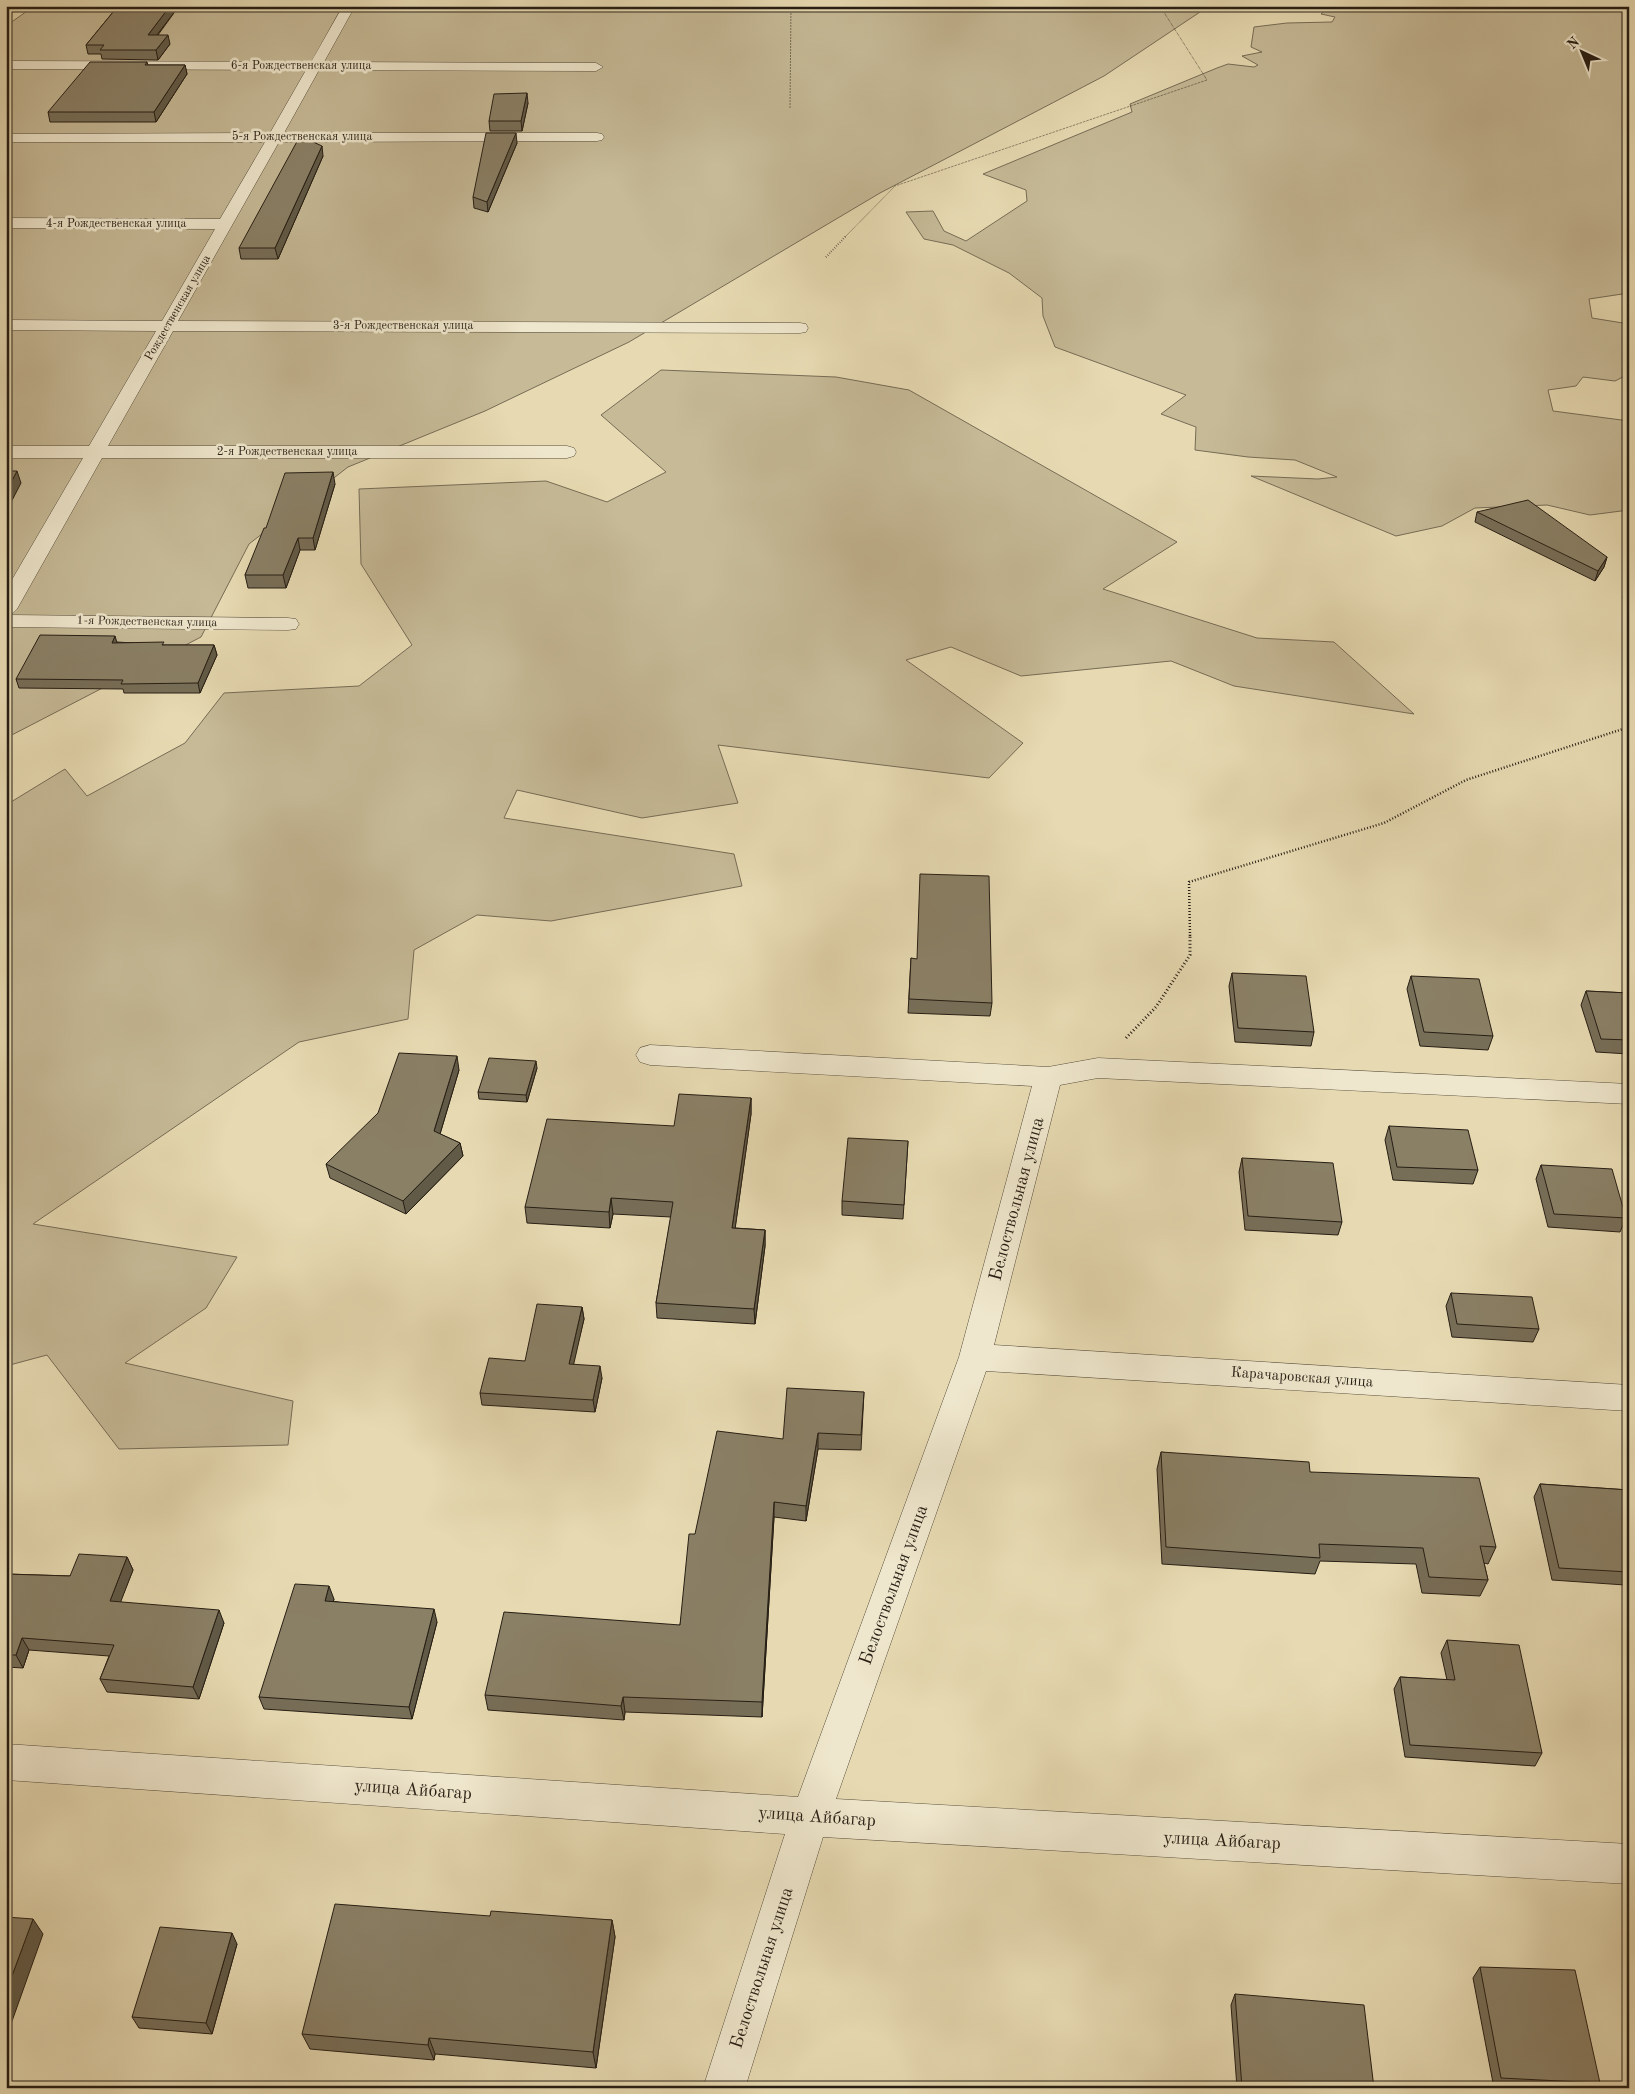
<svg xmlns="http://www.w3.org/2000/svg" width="1635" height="2094" font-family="'Old Standard TT',serif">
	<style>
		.green { fill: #c6ba97; stroke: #766c56 }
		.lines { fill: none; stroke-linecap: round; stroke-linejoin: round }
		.minor-casing { stroke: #564d3c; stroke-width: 1 }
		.path-far3 { stroke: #261e14; stroke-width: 1; stroke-dasharray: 0.5 1; stroke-linecap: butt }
		.path-far2 { stroke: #261e14; stroke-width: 2; stroke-dasharray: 0.5 2; stroke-linecap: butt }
		.path-far1 { stroke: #261e14; stroke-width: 2.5; stroke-dasharray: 1 2; stroke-linecap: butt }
		.path { stroke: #261e14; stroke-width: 3; stroke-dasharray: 1 2.5; stroke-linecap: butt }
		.minor { fill: #efe7cd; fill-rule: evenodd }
		.wall { fill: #776e58; stroke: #261e14 }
		.shaded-wall { fill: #615a47; stroke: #261e14 }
		.building { fill: #8a8066; stroke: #261e14 }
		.labels { text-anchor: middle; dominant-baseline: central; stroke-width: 5; stroke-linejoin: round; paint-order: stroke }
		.far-street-label { font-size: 12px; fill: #261e14; stroke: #efe7cd }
		.street-label { font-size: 15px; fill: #261e14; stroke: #efe7cd }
		.near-street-label { font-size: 18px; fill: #261e14; stroke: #efe7cd }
	</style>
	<rect width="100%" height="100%" fill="#e7dab2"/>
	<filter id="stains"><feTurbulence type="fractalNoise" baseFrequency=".004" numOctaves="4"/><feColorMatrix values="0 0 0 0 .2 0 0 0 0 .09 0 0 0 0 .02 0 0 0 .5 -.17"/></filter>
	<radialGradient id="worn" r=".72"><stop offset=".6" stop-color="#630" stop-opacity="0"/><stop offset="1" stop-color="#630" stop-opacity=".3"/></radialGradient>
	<!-- green -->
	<path class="green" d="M 34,6 L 1209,6 L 1104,76 L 880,193 L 629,342 L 485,411 L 348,467 L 249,544 L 201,637 L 6,738 L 6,26 Z
		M 1320,6 L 1629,6 L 1629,293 L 1589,299 L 1592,318 L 1629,324 L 1629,374 L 1615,381 L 1583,377 L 1576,386 L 1548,390 L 1553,411 L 1629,421 L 1629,510 L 1590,515 L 1547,505 L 1475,508 L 1442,526 L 1396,536 L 1251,476 L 1318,479 L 1337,477 L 1295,460 L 1248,457 L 1195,450 L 1196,427 L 1161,414 L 1186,395 L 1055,347 L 1043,316 L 1042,298 L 1009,273 L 953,245 L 924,239 L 906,212 L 933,211 L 944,231 L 966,241 L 1027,201 L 1026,190 L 983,174 L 1132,112 L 1130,104 L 1217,68 L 1228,64 L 1254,67 L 1258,65 L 1242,56 L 1262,52 L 1251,47 L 1254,27 L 1287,23 L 1332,22 L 1335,17 L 1321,14 L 1327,9 Z
		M 661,370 L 836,377 L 909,390 L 1177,542 L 1103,589 L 1257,638 L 1334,642 L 1414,714 L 1234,686 L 1171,661 L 1021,676 L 951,647 L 906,660 L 1023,743 L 989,778 L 718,745 L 738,803 L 642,818 L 517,790 L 504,818 L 734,854 L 742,886 L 551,921 L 477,915 L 414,950 L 408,1019 L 299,1042 L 33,1224 L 237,1257 L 206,1308 L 125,1363 L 293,1401 L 288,1445 L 119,1449 L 47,1355 L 6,1366 L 6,805 L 65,769 L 87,796 L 185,743 L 224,693 L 359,686 L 412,645 L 361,564 L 359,489 L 546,481 L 607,502 L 666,472 L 601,415 Z"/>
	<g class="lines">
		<!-- minor casing -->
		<g class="minor-casing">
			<path id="minor" d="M 343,6 L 355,6 L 324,62 L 596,63 L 603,67 L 596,71 L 319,70 L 284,133 L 597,133 L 602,134 L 604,137 L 602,140 L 597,141 L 279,142 L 178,321 L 800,323 L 806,324 L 808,328 L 806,332 L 800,333 L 173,331 L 108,446 L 567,446 L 574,448 L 576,452 L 574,456 L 567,458 L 102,458 L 17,609 L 13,613 L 9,615 L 288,618 L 296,619 L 299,624 L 296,629 L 288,630 L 6,627 L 6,590 L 83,458 L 6,458 L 6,446 L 89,446 L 156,331 L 6,330 L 6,320 L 162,321 L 215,229 L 6,228 L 6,218 L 220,219 L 265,142 L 6,142 L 6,134 L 270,133 L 306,70 L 6,69 L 6,61 L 311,62 Z
				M 650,1045 L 1048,1067 L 1098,1058 L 1629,1084 L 1629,1104 L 1098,1078 L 1060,1085 L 994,1345 L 1629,1385 L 1629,1411 L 986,1371 L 836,1799 L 1629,1844 L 1629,1884 L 823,1837 L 745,2088 L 703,2088 L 785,1834 L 6,1780 L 6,1744 L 798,1797 L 959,1357 L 1032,1086 L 650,1065 L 640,1062 L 636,1055 L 640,1048 Z"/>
		</g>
		<!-- path-far3 -->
		<path class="path-far3" d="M 790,108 L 791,6
			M 845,237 L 895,186 L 1207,80 L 1160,6"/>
		<!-- path-far2 -->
		<path class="path-far2" d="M 826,257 L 846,236"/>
		<!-- path-far1 -->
		<path class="path-far1" d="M 1190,936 L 1189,882 L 1384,823 L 1466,780 L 1629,727"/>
		<!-- path -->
		<path class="path" d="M 1126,1038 L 1156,1007 L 1190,955 L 1190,934"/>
		<!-- minor -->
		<use href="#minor" class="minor"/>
	</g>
	<!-- wall -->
	<path class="wall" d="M 118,6 L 179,6 L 158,35 L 170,44 L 158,60 L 102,59 L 101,54 L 88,54 L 86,45 Z
		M 147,62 L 148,65 L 185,65 L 187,74 L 156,122 L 50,122 L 48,112 Z
		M 528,103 L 522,131 L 490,131 L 489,121 Z
		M 517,143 L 488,212 L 474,208 L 473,197 Z
		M 323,156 L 278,259 L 241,259 L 239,248 Z
		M 335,484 L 315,550 L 300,550 L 286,588 L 248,588 L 245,575 L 266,528 Z
		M 1477,512 L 1607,557 L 1604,567 L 1595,581 L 1475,522 Z
		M 1629,584 L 1629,600 L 1623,598 L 1627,585 Z
		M 117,642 L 165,645 L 214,645 L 217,655 L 200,693 L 124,693 L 123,689 L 19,688 L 16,679 Z
		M 911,958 L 992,1003 L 990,1016 L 908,1013 Z
		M 1232,973 L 1314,1032 L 1311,1046 L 1235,1042 L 1229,986 Z
		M 1411,976 L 1493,1036 L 1488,1050 L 1420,1046 L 1407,989 Z
		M 1586,991 L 1629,993 L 1629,1054 L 1596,1052 L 1581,1005 Z
		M 537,1068 L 527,1102 L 479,1099 L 478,1092 Z
		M 459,1070 L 440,1134 L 460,1143 L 463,1156 L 406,1214 L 330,1178 L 326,1164 Z
		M 751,1098 L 751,1114 L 735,1228 L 765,1230 L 765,1246 L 755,1324 L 657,1318 L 656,1303 L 671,1217 L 613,1214 L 610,1228 L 527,1223 L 525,1207 L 674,1126 Z
		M 1389,1126 L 1478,1170 L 1473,1184 L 1393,1180 L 1385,1140 Z
		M 908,1141 L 903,1219 L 842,1215 L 842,1201 Z
		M 1242,1158 L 1342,1222 L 1338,1235 L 1245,1230 L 1239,1172 Z
		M 1541,1165 L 1626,1218 L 1620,1232 L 1548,1227 L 1536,1179 Z
		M 1451,1293 L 1539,1329 L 1533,1342 L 1452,1337 L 1446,1306 Z
		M 582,1307 L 584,1319 L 573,1364 L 602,1378 L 595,1412 L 482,1405 L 480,1393 L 525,1361 Z
		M 864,1392 L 861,1450 L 818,1449 L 806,1521 L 774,1517 L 762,1717 L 625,1712 L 624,1720 L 488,1710 L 485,1695 L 680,1625 L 695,1534 L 783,1439 Z
		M 1161,1452 L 1310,1472 L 1496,1547 L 1488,1564 L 1484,1563 L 1488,1580 L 1480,1596 L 1422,1593 L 1416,1564 L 1320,1561 L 1315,1574 L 1162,1564 L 1157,1469 Z
		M 1540,1484 L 1629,1490 L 1629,1579 L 1625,1585 L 1552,1580 L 1534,1497 Z
		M 127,1557 L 133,1570 L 120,1602 L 224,1623 L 199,1699 L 107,1692 L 100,1679 L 109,1656 L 29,1650 L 23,1668 L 6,1667 L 6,1574 L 70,1576 Z
		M 334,1599 L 333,1601 L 437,1622 L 412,1719 L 264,1709 L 259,1697 Z
		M 1447,1640 L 1542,1753 L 1535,1766 L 1405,1757 L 1394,1689 L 1400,1677 L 1447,1680 L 1441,1653 Z
		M 490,1916 L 612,1920 L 615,1937 L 596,2068 L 435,2054 L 434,2060 L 310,2049 L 302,2034 Z
		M 237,1944 L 212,2034 L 139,2028 L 132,2017 Z
		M 1480,1967 L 1600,2083 L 1596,2088 L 1494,2088 L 1473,1978 Z
		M 1235,1994 L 1374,2088 L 1237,2088 L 1231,2005 Z"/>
	<!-- shaded-wall -->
	<path class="shaded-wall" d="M 170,6 L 179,6 L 150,44 L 148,35 Z
		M 168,35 L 170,44 L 158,60 L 156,50 Z
		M 9,64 L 12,74 L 6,80 L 6,67 Z
		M 185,65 L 187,74 L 156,122 L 154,112 Z
		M 527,93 L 528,103 L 522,131 L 521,121 Z
		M 516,133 L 517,143 L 488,212 L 487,202 Z
		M 322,146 L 323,156 L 278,259 L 275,248 Z
		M 17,471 L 21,483 L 6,512 L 6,492 Z
		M 333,472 L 335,484 L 315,550 L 313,538 Z
		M 298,538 L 300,550 L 286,588 L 283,575 Z
		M 1607,557 L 1604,567 L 1595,581 L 1598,571 Z
		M 115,636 L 118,646 L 112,643 Z
		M 214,645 L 217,655 L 200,693 L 198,683 Z
		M 457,1056 L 459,1070 L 437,1144 L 434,1131 Z
		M 536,1061 L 537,1068 L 527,1102 L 526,1095 Z
		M 751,1098 L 751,1114 L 733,1244 L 732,1228 Z
		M 460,1143 L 463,1156 L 406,1214 L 403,1201 Z
		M 611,1198 L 613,1214 L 610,1228 L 609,1212 Z
		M 765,1230 L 765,1246 L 755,1324 L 754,1309 Z
		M 582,1307 L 584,1319 L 571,1376 L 569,1364 Z
		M 600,1366 L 602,1378 L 595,1412 L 593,1400 Z
		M 818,1433 L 818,1449 L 806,1521 L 806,1506 Z
		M 774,1502 L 774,1517 L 762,1717 L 762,1702 Z
		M 127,1557 L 133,1570 L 116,1614 L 110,1601 Z
		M 329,1586 L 334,1599 L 329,1613 L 325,1601 Z
		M 434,1609 L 437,1622 L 412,1719 L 409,1707 Z
		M 219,1610 L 224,1623 L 199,1699 L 193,1687 Z
		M 22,1638 L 29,1650 L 23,1668 L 16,1655 Z
		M 623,1697 L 625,1712 L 624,1720 L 621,1706 Z
		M 33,1919 L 43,1934 L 6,2038 L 6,1992 Z
		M 612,1920 L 615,1937 L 596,2068 L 593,2052 Z
		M 232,1933 L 237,1944 L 212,2034 L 206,2023 Z
		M 429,2038 L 435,2054 L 434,2060 L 428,2045 Z"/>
	<!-- building -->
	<path class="building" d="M 118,6 L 170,6 L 148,35 L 168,35 L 156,50 L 100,50 L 104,45 L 86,45 Z
		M 90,62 L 147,62 L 145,65 L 185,65 L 154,112 L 48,112 Z
		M 527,93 L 521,121 L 489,121 L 494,94 Z
		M 486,133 L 516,133 L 487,202 L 473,197 Z
		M 300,136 L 322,146 L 275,248 L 239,248 Z
		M 6,471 L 17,471 L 6,492 Z
		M 333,472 L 313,538 L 298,538 L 283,575 L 245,575 L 264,528 L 266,528 L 285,473 Z
		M 1528,500 L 1607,557 L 1598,571 L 1477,512 Z
		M 40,635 L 115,636 L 112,643 L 164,642 L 162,645 L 214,645 L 198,683 L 121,684 L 123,680 L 16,679 Z
		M 920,874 L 989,876 L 992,1003 L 909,999 L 911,958 L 917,959 Z
		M 1232,973 L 1306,976 L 1314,1032 L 1238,1028 Z
		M 1411,976 L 1479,979 L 1493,1036 L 1424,1032 Z
		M 1586,991 L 1629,993 L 1629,1040 L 1601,1039 Z
		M 399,1053 L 457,1056 L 434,1131 L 460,1143 L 403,1201 L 326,1164 L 378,1113 Z
		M 489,1058 L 536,1061 L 526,1095 L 478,1092 Z
		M 679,1094 L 751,1098 L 732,1228 L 765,1230 L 754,1309 L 656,1303 L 673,1202 L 611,1198 L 609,1212 L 525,1207 L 547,1119 L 674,1126 Z
		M 1389,1126 L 1468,1130 L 1478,1170 L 1397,1167 Z
		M 848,1138 L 908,1141 L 904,1205 L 842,1201 Z
		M 1242,1158 L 1333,1163 L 1342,1222 L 1248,1216 Z
		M 1541,1165 L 1612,1169 L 1626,1218 L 1554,1214 Z
		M 1451,1293 L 1532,1297 L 1539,1329 L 1457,1324 Z
		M 537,1304 L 582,1307 L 569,1364 L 600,1366 L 593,1400 L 480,1393 L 489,1358 L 525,1361 Z
		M 787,1388 L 864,1392 L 861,1435 L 818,1433 L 806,1506 L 774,1502 L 762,1702 L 623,1697 L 621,1706 L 485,1695 L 504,1612 L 680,1625 L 689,1534 L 695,1534 L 717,1431 L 783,1439 Z
		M 1161,1452 L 1309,1462 L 1310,1472 L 1479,1478 L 1496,1547 L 1480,1546 L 1488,1580 L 1429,1577 L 1423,1548 L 1319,1544 L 1320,1558 L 1166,1547 Z
		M 1540,1484 L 1629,1490 L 1629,1553 L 1627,1553 L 1629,1559 L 1629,1572 L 1559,1568 Z
		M 79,1554 L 127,1557 L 110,1601 L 219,1610 L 193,1687 L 100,1679 L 114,1645 L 22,1638 L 16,1655 L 6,1655 L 6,1574 L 70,1576 Z
		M 295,1584 L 329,1586 L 325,1601 L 434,1609 L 409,1707 L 259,1697 Z
		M 1447,1640 L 1519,1645 L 1542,1753 L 1410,1745 L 1400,1677 L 1455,1680 Z
		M 335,1904 L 490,1916 L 491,1911 L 612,1920 L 593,2052 L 429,2038 L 428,2045 L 302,2034 Z
		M 6,1917 L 33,1919 L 6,1992 Z
		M 160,1927 L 232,1933 L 206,2023 L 132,2017 Z
		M 1480,1967 L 1575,1970 L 1600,2083 L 1501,2078 Z
		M 1235,1994 L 1364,2005 L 1374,2088 L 1242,2088 Z"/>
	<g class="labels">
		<!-- far-street labels -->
		<g class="far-street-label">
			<text x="301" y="66">6-я Рождественская улица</text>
			<text x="302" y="137">5-я Рождественская улица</text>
			<text x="116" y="224">4-я Рождественская улица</text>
			<text transform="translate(178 308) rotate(-60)">Рождественская улица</text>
			<text x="403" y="326">3-я Рождественская улица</text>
			<text x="287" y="452">2-я Рождественская улица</text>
			<text transform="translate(147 622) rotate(1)">1-я Рождественская улица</text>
		</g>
		<!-- street labels -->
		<g class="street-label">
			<text transform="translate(1302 1378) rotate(4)">Карачаровская улица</text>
		</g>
		<!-- near-street labels -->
		<g class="near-street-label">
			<text transform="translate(1017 1199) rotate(-75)">Белоствольная улица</text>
			<text transform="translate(894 1585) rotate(-70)">Белоствольная улица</text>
			<text transform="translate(413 1790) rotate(4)">улица Айбагар</text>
			<text transform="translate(817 1817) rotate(4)">улица Айбагар</text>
			<text transform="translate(1222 1841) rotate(3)">улица Айбагар</text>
			<text transform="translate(762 1968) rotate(-72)">Белоствольная улица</text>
		</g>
	</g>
	<!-- margin -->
	<rect width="1635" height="2094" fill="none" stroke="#e7dab2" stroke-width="25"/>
	<rect x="8" y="8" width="1620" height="2079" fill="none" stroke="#261e14" stroke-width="2.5"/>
	<rect x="12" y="12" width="1610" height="2069" fill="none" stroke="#261e14"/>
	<!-- north arrow -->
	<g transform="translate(1582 52) rotate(316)" stroke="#efe7cd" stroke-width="4" paint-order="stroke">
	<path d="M0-4L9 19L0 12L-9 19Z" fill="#261e14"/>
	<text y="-8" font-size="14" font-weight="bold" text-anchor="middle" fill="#261e14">N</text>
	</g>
	<rect width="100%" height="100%" filter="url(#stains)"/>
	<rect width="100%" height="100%" fill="url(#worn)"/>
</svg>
